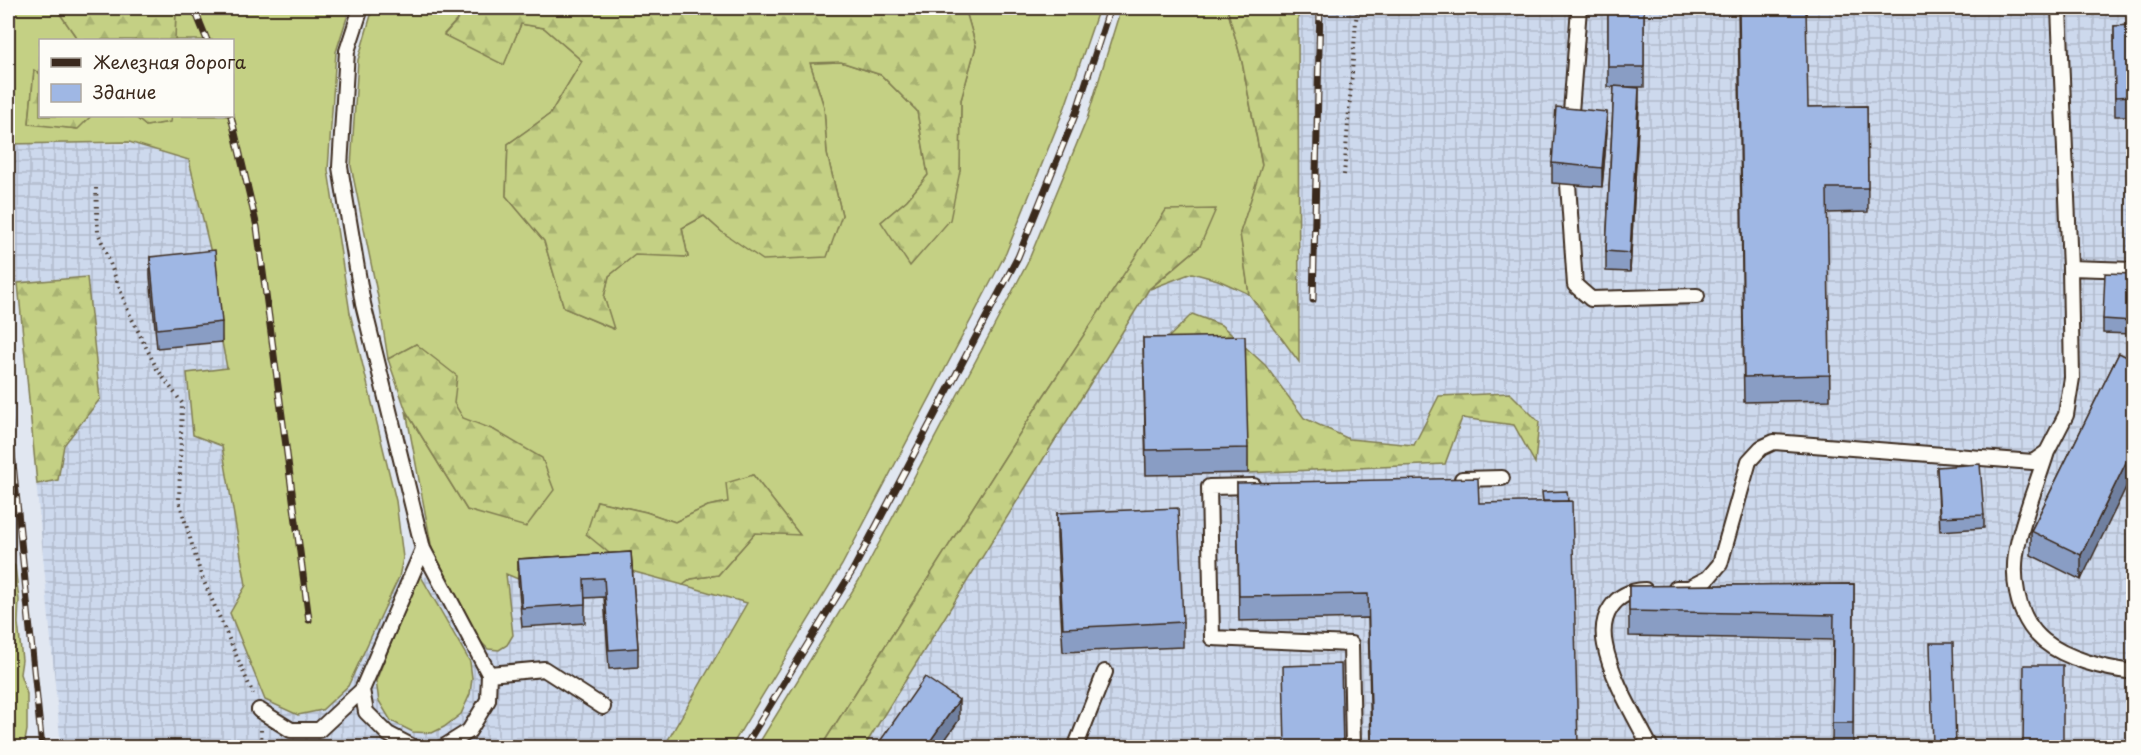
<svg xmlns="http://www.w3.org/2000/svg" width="2141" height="755" font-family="'Playpen Sans',sans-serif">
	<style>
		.industrial { fill: url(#industrial-grid) }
		.grass { fill: #c4d084; stroke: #807d51; stroke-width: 1.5 }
		.forest { fill: url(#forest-firs); stroke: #807d51; stroke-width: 1.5 }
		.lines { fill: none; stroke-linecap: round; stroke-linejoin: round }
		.lane-casing { stroke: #3b2a1e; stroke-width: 18 }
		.path { stroke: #3b2a1e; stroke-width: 4; stroke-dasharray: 1.5 4.5; stroke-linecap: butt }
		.lane { stroke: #fdfcf7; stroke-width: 14 }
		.rail-casing { stroke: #3b2a1e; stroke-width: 7 }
		.rail { stroke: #fdfcf7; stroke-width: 4.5; stroke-dasharray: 14; stroke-linecap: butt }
		.wall { fill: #899dc4; stroke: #3b2a1e; stroke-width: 1.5 }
		.shaded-wall { fill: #6f80a0; stroke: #3b2a1e; stroke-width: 1.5 }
		.building { fill: #9fb7e4; stroke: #3b2a1e; stroke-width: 1.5 }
	</style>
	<defs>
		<pattern id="industrial-grid" width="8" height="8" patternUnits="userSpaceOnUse" patternTransform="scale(1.5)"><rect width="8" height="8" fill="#cdd9ed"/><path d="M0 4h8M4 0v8" fill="none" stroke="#b1bacb"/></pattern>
		<pattern id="forest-firs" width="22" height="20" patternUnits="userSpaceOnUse" patternTransform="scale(1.5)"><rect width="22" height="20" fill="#c4d084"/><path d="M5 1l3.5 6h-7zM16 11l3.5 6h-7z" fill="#a9b372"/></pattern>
	</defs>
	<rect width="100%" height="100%" fill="#e1e7f1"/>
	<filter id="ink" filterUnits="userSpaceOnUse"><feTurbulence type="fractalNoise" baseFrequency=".0167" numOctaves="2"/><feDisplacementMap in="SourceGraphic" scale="12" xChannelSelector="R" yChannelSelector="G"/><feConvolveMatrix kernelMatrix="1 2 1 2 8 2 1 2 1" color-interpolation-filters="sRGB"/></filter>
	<g filter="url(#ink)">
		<!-- industrial -->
		<path class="industrial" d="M 1278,8 L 2133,8 L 2133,747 L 829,748 Z
			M 58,143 L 135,144 L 189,160 L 215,270 L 222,342 L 227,368 L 222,446 L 246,585 L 505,573 L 518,579 L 631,571 L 748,603 L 664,747 L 61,747 L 8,181 L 8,144 Z"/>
		<!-- grass -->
		<path class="grass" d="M 8,8 L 56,8 L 78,40 L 40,40 L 40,74 L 34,71 L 29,123 L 77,129 L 91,116 L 134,116 L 146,126 L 169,122 L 171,116 L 232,116 L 232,40 L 175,40 L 176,8 L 350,8 L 336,52 L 328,170 L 350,313 L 396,501 L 403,558 L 399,577 L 348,686 L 322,710 L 298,715 L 265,700 L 230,613 L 246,585 L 222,446 L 193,435 L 187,373 L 227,368 L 222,342 L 215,270 L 189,160 L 129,142 L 8,144 Z
			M 373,8 L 468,8 L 444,34 L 504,64 L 521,24 L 544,28 L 582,61 L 550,114 L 508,144 L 506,196 L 544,241 L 564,308 L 613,329 L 604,297 L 609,276 L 635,254 L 688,257 L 682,228 L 704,216 L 722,232 L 842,215 L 827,154 L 824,107 L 810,63 L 841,62 L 881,75 L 917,111 L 928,175 L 907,200 L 881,222 L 960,171 L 961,100 L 976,46 L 965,8 L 1099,8 L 1065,107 L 1006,253 L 842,565 L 731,747 L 664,747 L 747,603 L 683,585 L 691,579 L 718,575 L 755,533 L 799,534 L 753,475 L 728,502 L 708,506 L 675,522 L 646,512 L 597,501 L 631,571 L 518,579 L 506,574 L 513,635 L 507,645 L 499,650 L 488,649 L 477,638 L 434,560 L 406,411 L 467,510 L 494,430 L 463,419 L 416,344 L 388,359 L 379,302 L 351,166 L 358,60 Z
			M 1121,8 L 1227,8 L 1242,62 L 1262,166 L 1240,233 L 1249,294 L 1218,280 L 1192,273 L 1150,289 L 1200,246 L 1166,211 L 1041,400 L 821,747 L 756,748 L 861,577 L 1027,264 L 1087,119 Z
			M 8,559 L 15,566 L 19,600 L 18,623 L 22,660 L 20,674 L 27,694 L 27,730 L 24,747 L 8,747 Z
			M 419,573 L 470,662 L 472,678 L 470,694 L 461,714 L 444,727 L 432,733 L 413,732 L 391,721 L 379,701 L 376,681 Z"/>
		<!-- forest -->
		<path class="forest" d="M 56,8 L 176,8 L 175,40 L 78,40 Z
			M 468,8 L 965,8 L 976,46 L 961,100 L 960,171 L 950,220 L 910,266 L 881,222 L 907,200 L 928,175 L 917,111 L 881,75 L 841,62 L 810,63 L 824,107 L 827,154 L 842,215 L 827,257 L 763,260 L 722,232 L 704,216 L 682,228 L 688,257 L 635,255 L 609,276 L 604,297 L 614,329 L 564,308 L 544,241 L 506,196 L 508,144 L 550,114 L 582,61 L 544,28 L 521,24 L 504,65 L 444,35 Z
			M 1227,8 L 1298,8 L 1299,362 L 1249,294 L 1240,233 L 1262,165 L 1242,62 Z
			M 34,70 L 40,74 L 40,116 L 91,116 L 78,129 L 29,124 Z
			M 134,116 L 171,116 L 170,122 L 146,126 Z
			M 1216,209 L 1200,246 L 1149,289 L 864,747 L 821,747 L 1041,400 L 1166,210 Z
			M 87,277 L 100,399 L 64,445 L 58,480 L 37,484 L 18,283 Z
			M 1192,314 L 1221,325 L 1265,365 L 1304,418 L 1349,439 L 1414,445 L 1439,396 L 1510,393 L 1539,422 L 1535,463 L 1514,425 L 1462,418 L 1445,464 L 1248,473 L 1245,361 L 1143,363 Z
			M 416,344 L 457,376 L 454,403 L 463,418 L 494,430 L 542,458 L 554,490 L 526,527 L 467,510 L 406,411 L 388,359 Z
			M 753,475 L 800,535 L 755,533 L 718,575 L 691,579 L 683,585 L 631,571 L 586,534 L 597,501 L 646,512 L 675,522 L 708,506 L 728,502 L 726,483 Z"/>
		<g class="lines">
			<!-- lane casing -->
			<g class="lane-casing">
				<path id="lane" d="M 361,8 L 347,51 L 340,167 L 363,304 L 423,549 L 489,674 L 544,669 L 603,707
					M 1570,125 L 1579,8
					M 1568,184 L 1575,285 L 1591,299 L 1697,296
					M 2070,268 L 2134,270
					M 2047,452 C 2038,481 2026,510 2019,539 C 2010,573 2015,617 2044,641 C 2066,659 2106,669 2134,672
					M 1462,479 L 1502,478
					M 1254,486 L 1209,487 L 1212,638 L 1351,644 L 1353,748
					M 1676,588 L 1689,588 L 1708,578 L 1720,564 L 1749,461 L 1761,448 L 1774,442 L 2033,462 L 2047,452 L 2066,415 L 2072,378 L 2070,268 L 2059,8
					M 1645,590 C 1614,591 1599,616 1605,645 C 1611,678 1635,717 1651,748
					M 259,710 L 291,730 L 319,730 L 362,690
					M 415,748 L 388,734 L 366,712 L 362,690 L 423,549
					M 442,748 L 469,731 L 488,700 L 489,674
					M 1075,748 L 1105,672"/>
			</g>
			<!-- path -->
			<path class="path" d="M 1344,175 L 1357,8
				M 96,188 L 98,232 L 129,313 L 157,369 L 182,403 L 179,501 L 201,575 L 253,694
				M 261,730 L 262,748"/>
			<!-- lane -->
			<use href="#lane" class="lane"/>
			<!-- rail casing -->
			<g class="rail-casing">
				<path id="rail" d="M 194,8 L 207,40
					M 231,116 L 257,227 L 309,620
					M 1313,300 L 1320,8
					M 8,414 L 42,748
					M 744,748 L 853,570 L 1018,257 L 1076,113 L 1110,8"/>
			</g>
			<!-- rail -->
			<use href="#rail" class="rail"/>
		</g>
		<!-- wall -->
		<path class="wall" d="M 1608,8 L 1644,8 L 1644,87 L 1618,87 L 1639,107 L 1630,272 L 1606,271 L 1606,251 L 1614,87 L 1608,87 Z
			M 1738,8 L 1808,107 L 1867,106 L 1868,212 L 1827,213 L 1830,400 L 1744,402 Z
			M 2133,25 L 2133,116 L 2115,116 L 2114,26 Z
			M 1607,131 L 1602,187 L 1552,183 L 1552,163 Z
			M 150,257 L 222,322 L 222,342 L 157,348 L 150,276 Z
			M 2133,274 L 2133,334 L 2103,333 L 2103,319 Z
			M 1143,338 L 1248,448 L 1248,473 L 1146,475 Z
			M 2119,353 L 2081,580 L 2031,555 L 2031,531 Z
			M 1937,467 L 1984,515 L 1984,528 L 1940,531 Z
			M 1237,483 L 1578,747 L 1371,747 L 1368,618 L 1239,621 Z
			M 1057,513 L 1183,622 L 1183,647 L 1063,652 L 1057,538 Z
			M 631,552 L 638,648 L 638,667 L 609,669 L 604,597 L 585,598 L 585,623 L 522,627 L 518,579 L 518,559 Z
			M 1854,584 L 1853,747 L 1832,747 L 1833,640 L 1629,636 L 1629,586 Z"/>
		<!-- shaded-wall -->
		<path class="shaded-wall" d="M 1639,88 L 1639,107 L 1630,272 L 1630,253 Z
			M 1607,112 L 1607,131 L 1602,187 L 1602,168 Z
			M 2133,448 L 2133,473 L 2081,580 L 2081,555 Z
			M 959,700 L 959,720 L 940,747 L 926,747 Z"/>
		<!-- building -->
		<path class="building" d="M 1608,8 L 1644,8 L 1644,67 L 1608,67 Z
			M 1739,8 L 1806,8 L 1808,107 L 1867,106 L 1868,188 L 1827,188 L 1830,375 L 1744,377 Z
			M 2133,25 L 2133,96 L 2115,97 L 2114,26 Z
			M 1614,86 L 1639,88 L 1630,253 L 1606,251 Z
			M 1556,107 L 1607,112 L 1602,168 L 1552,163 Z
			M 215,250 L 222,322 L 157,329 L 150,257 Z
			M 2105,273 L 2133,274 L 2133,321 L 2103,319 Z
			M 1245,336 L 1248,448 L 1146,450 L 1143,338 Z
			M 2119,353 L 2133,360 L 2133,448 L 2081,555 L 2031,531 Z
			M 1980,464 L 1984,515 L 1940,517 L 1937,467 Z
			M 1478,478 L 1479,503 L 1572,501 L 1578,747 L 1372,747 L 1368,594 L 1239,596 L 1237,483 Z
			M 1567,491 L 1568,501 L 1543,501 L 1542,492 Z
			M 1178,508 L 1183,622 L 1063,628 L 1057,513 Z
			M 631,552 L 638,648 L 609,650 L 604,578 L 584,579 L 585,604 L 522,608 L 518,559 Z
			M 1854,584 L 1853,723 L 1832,723 L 1834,615 L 1629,611 L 1629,586 Z
			M 1930,643 L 1953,643 L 1956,747 L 1933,747 Z
			M 1341,664 L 1343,747 L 1285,747 L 1283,666 Z
			M 2024,665 L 2063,665 L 2063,747 L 2023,747 Z
			M 925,677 L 959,700 L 926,747 L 876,747 Z"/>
	</g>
	<!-- margin -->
	<rect width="2141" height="755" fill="none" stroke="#fdfcf7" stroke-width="30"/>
	<rect x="15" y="15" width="2111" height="725" fill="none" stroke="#3b2a1e" stroke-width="2" filter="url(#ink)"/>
	<!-- legend -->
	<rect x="39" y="39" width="195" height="78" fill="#fdfcf7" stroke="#afa8a0" stroke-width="1.5"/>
	<rect x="51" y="58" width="30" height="9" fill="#3b2a1e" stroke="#afa8a0" stroke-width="1.5"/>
	<text x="93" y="69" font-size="18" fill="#3b2a1e">Железная дорога</text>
	<rect x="51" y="84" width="30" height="18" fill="#9fb7e4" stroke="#afa8a0" stroke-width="1.5"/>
	<text x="93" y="99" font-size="18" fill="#3b2a1e">Здание</text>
</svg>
